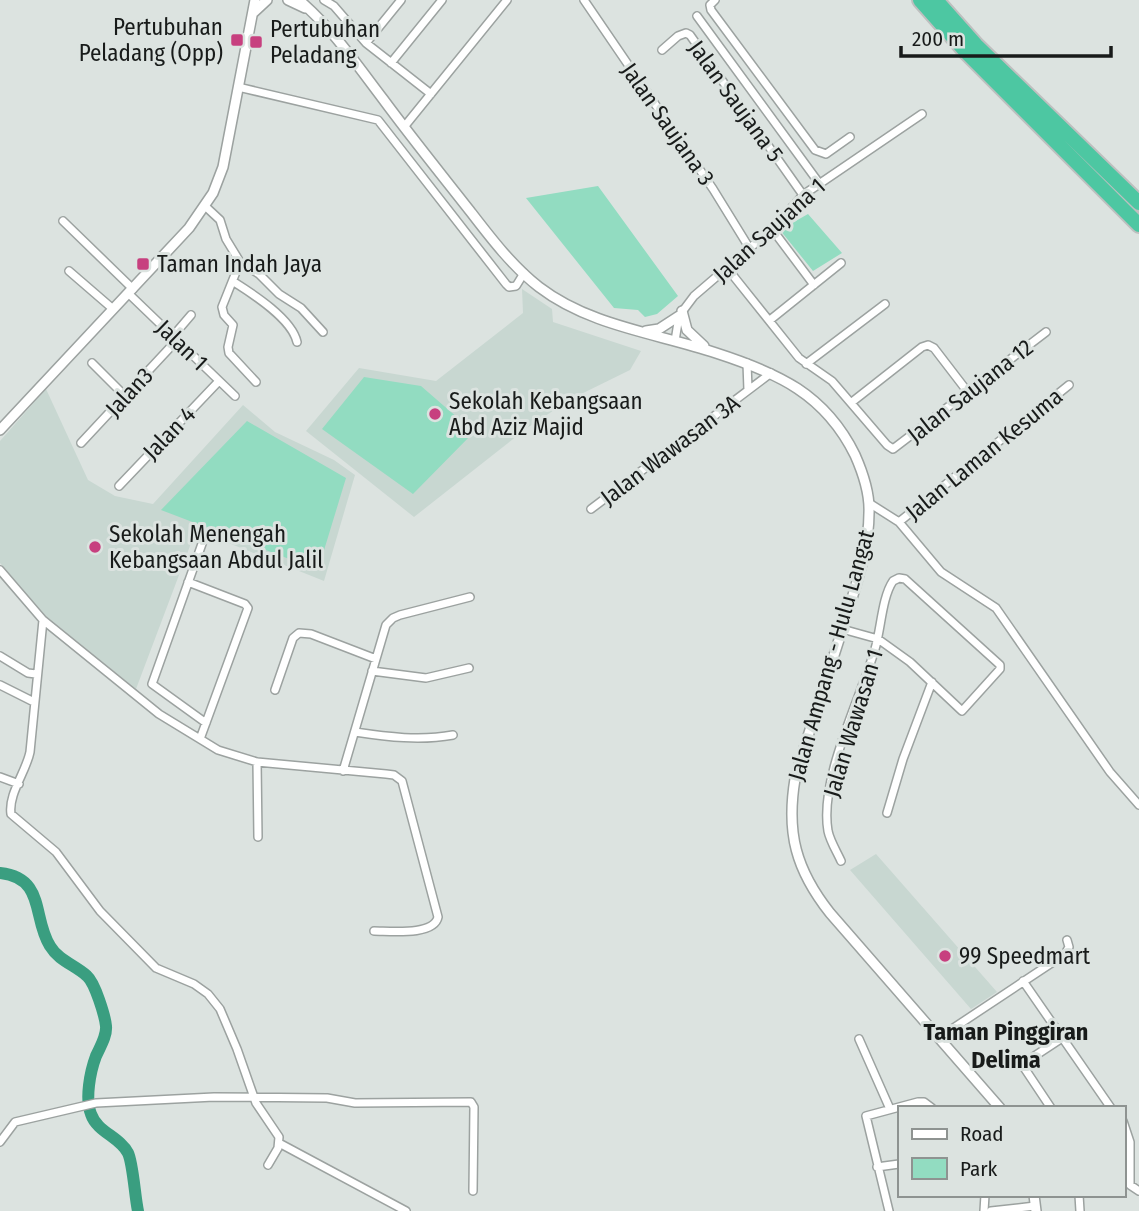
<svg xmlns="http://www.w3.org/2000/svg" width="1139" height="1211" font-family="'Fira Sans Condensed',sans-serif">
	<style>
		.built { fill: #c8d7d1 }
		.green { fill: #92dcc1 }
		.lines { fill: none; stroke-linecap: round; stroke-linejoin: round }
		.river { stroke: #3a9e80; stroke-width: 12 }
		.minor-casing { stroke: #9ca2a0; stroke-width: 10 }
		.tertiary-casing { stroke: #9ca2a0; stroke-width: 12 }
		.motorway-casing { stroke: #bebfbf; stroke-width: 18 }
		.minor { stroke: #fff; stroke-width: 7 }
		.tertiary { stroke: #fff; stroke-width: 9 }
		.motorway { stroke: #4dc7a2; stroke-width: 14 }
		.poi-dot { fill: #c7407f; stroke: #dce3e0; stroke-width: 2.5 }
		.labels { text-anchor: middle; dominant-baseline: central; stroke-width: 6; stroke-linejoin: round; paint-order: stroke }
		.poi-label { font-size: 23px; fill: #181b1a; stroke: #dce3e0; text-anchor: start }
		.street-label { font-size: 23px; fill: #181b1a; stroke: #dce3e0 }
		.neighbourhood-label { font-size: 24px; font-weight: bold; fill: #181b1a; stroke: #dce3e0 }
	</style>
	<rect width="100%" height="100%" fill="#dce3e0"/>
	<!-- built -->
	<path class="built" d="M 522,289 L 552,309 L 553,322 L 641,351 L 630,370 L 571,399 L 527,428 L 414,517 L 306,431 L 359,368 L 436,381 L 523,313 Z
		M 46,389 L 88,480 L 115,496 L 153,504 L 243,405 L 275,432 L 334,460 L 355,475 L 324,581 L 196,530 L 136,689 L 46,616 L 0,563 L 0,441 Z
		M 876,854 L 997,992 L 971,1009 L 850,870 Z"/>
	<!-- green -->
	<path class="green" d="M 598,186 L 678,296 L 657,314 L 645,317 L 638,310 L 614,308 L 526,198 Z
		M 808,214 L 842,253 L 813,271 L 780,230 Z
		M 364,377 L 421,386 L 474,432 L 413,494 L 322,429 Z
		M 247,421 L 346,478 L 318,570 L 161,510 Z"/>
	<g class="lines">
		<!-- river -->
		<path class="river" d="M 0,873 C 46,878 32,918 50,946 C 59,961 75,965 87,976 C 95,983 105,1016 106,1026 C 107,1036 100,1047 96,1056 C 90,1072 85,1099 91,1114 C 97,1132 120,1137 128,1153 C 133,1163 135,1198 138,1211"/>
		<!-- minor casing -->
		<g class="minor-casing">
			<path id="minor" d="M 324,0 L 334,6 L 366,43 L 431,94
				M 584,0 L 713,189 L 750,249
				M 715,0 L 710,5 L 711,10 L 815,150 L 826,154 L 850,137
				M 697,16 L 819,183
				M 366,43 L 401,0
				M 662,50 L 678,36 L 686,33 L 690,35 L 803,195
				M 391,63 L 442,0
				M 238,87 L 378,120 L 506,284 L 509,287 L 516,286 L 524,273
				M 404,127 L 507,0
				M 205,206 L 220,220 L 226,239 L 240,262 L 259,274 L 279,294 L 301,308 L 323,332
				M 63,221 L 133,289
				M 772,229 L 814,285
				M 240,262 L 222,307 L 224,315 L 233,325 L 228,347 L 229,353 L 256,382
				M 727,268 L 799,358 L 832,381 L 887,445 L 893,449 L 1046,332
				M 69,271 L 113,309
				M 234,282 C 253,294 292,319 297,342
				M 129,294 L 235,396
				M 770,320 L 841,263
				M 173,336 L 191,315
				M 675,341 L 679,316 L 694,296 L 772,229 L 803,195 L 922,114
				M 92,363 L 125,396
				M 747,363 L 748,390
				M 806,364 L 885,304
				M 852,402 L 922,347 L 928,345 L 934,348 L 967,391
				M 81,443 L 177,340
				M 119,486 L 219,381
				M 869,503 L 899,522 L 941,572 L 996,608 L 1110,772 L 1139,805
				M 591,509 L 771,373
				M 899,522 L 1069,385
				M 203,541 L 152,684 L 206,723
				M 0,570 L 43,620 L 30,752 C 26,772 8,794 11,814 L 56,852 L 100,911 L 156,968 L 194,984 L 208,994 L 220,1009 L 237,1049 L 256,1103 L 279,1137 L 278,1148 L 268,1165
				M 188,582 L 245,604 L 248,608 L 200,739
				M 43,620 L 159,714 L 218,750 L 257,762 L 386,774 L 394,775 L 402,781 L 438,917 C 434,936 390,931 374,931
				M 0,656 L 28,673 L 36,674
				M 372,671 L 426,678 L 469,668
				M 0,685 L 34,702
				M 275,690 L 293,638 L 299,633 L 311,634 L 376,659
				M 355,732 C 388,737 420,741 453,735
				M 257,762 L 258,837
				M 343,771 L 386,625 L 393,618 L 400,615 L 470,597
				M 0,777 L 19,784
				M 887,813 L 903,759 L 932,682
				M 841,861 C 837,852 830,841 828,831 C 819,779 860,700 875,649 C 881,629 882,597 893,581 L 899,578 L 905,579 L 1000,665 L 1000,669 L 962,711 L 910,662 L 878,639 L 842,629
				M 1023,981 L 1111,1108
				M 940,1037 L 1065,954 L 1069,947 L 1067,940
				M 859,1039 L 890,1109
				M 1051,1108 L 1023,1066 L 1024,1063 L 1062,1038
				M 1123,1121 L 1130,1142 L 1130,1185 L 1139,1191
				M 0,1142 L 15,1122 L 96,1103 L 214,1097 L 327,1098 L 355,1103 L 471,1102 L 474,1107 L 473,1191
				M 279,1143 L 406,1211
				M 877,1167 L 899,1164
				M 1079,1195 L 1080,1211
				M 889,1211 L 866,1116 L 918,1102 L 924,1102 L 932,1108
				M 984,1211 L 985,1195
				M 991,1211 L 1035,1206"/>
		</g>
		<!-- tertiary casing -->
		<g class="tertiary-casing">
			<path id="tertiary" d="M 288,0 L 305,8
				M 299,0 C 332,28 357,65 383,99 C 411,137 441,174 470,211 C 490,237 512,266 539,287 C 590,326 656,333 716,353 C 778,373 825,394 855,455 C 863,473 870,493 869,513 C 869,550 855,588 844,624 C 828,675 810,727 795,779 C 786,833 796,870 830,913 L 1000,1108
				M 253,13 L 267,0
				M 682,311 L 687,330 L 704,346
				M 646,331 L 659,329 L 679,316
				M 0,430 L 189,228 L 213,193 L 223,167 L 255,0
				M 1034,1195 L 1036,1211"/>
		</g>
		<!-- motorway casing -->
		<g class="motorway-casing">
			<path id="motorway" d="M 920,0 L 967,53 L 1139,225
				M 936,0 L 976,45 L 1139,203"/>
		</g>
		<!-- minor -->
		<use href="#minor" class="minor"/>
		<!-- tertiary -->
		<use href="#tertiary" class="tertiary"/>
		<!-- motorway -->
		<use href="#motorway" class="motorway"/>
	</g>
	<!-- markers -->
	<g class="poi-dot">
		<rect x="230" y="33" width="14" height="14" rx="3.5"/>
		<rect x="249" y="35" width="14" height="14" rx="3.5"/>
		<rect x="136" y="257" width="14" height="14" rx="3.5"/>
		<circle cx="435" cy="414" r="7"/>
		<circle cx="95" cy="547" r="7"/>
		<circle cx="945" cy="956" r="7"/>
	</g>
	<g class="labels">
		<!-- poi labels -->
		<g class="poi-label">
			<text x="223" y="27" text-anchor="end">Pertubuhan<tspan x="223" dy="26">Peladang (Opp)</tspan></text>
			<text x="270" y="29">Pertubuhan<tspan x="270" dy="26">Peladang</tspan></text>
			<text x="157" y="264">Taman Indah Jaya</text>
			<text x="449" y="401">Sekolah Kebangsaan<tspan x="449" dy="26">Abd Aziz Majid</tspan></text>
			<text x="109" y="534">Sekolah Menengah<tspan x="109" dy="26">Kebangsaan Abdul Jalil</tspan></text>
			<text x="959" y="956">99 Speedmart</text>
		</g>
		<!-- street labels -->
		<g class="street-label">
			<text transform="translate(736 101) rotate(54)">Jalan Saujana 5</text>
			<text transform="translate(668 124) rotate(55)">Jalan Saujana 3</text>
			<text transform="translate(769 230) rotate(-42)">Jalan Saujana 1</text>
			<text transform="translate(182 345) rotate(44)">Jalan 1</text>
			<text transform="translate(970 391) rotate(-38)">Jalan Saujana 12</text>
			<text transform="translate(129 392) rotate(-47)">Jalan3</text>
			<text transform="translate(169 433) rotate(-46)">Jalan 4</text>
			<text transform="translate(670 450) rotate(-37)">Jalan Wawasan 3A</text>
			<text transform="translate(984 454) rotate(-39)">Jalan Laman Kesuma</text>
			<text transform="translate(831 655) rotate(-74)">Jalan Ampang - Hulu Langat</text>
			<text transform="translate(853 723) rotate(-73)">Jalan Wawasan 1</text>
		</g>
		<!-- neighbourhood labels -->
		<g class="neighbourhood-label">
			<text x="1006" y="1032">Taman Pinggiran<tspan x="1006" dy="28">Delima</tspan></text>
		</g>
	</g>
	<!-- legend -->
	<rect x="898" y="1106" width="228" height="91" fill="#dce3e0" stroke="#8e9391" stroke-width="2"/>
	<rect x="912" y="1129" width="35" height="10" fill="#ffffff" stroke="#8e9391" stroke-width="2"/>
	<text x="960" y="1141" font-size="21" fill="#181b1a">Road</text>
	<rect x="912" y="1158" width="35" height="21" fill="#92dcc1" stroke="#8e9391" stroke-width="2"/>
	<text x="960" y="1176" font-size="21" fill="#181b1a">Park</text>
	<!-- scale -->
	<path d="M901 46v10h210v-10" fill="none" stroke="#181b1a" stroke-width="3.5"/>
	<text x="912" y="46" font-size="21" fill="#181b1a" stroke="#dce3e0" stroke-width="5" paint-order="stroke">200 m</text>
</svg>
